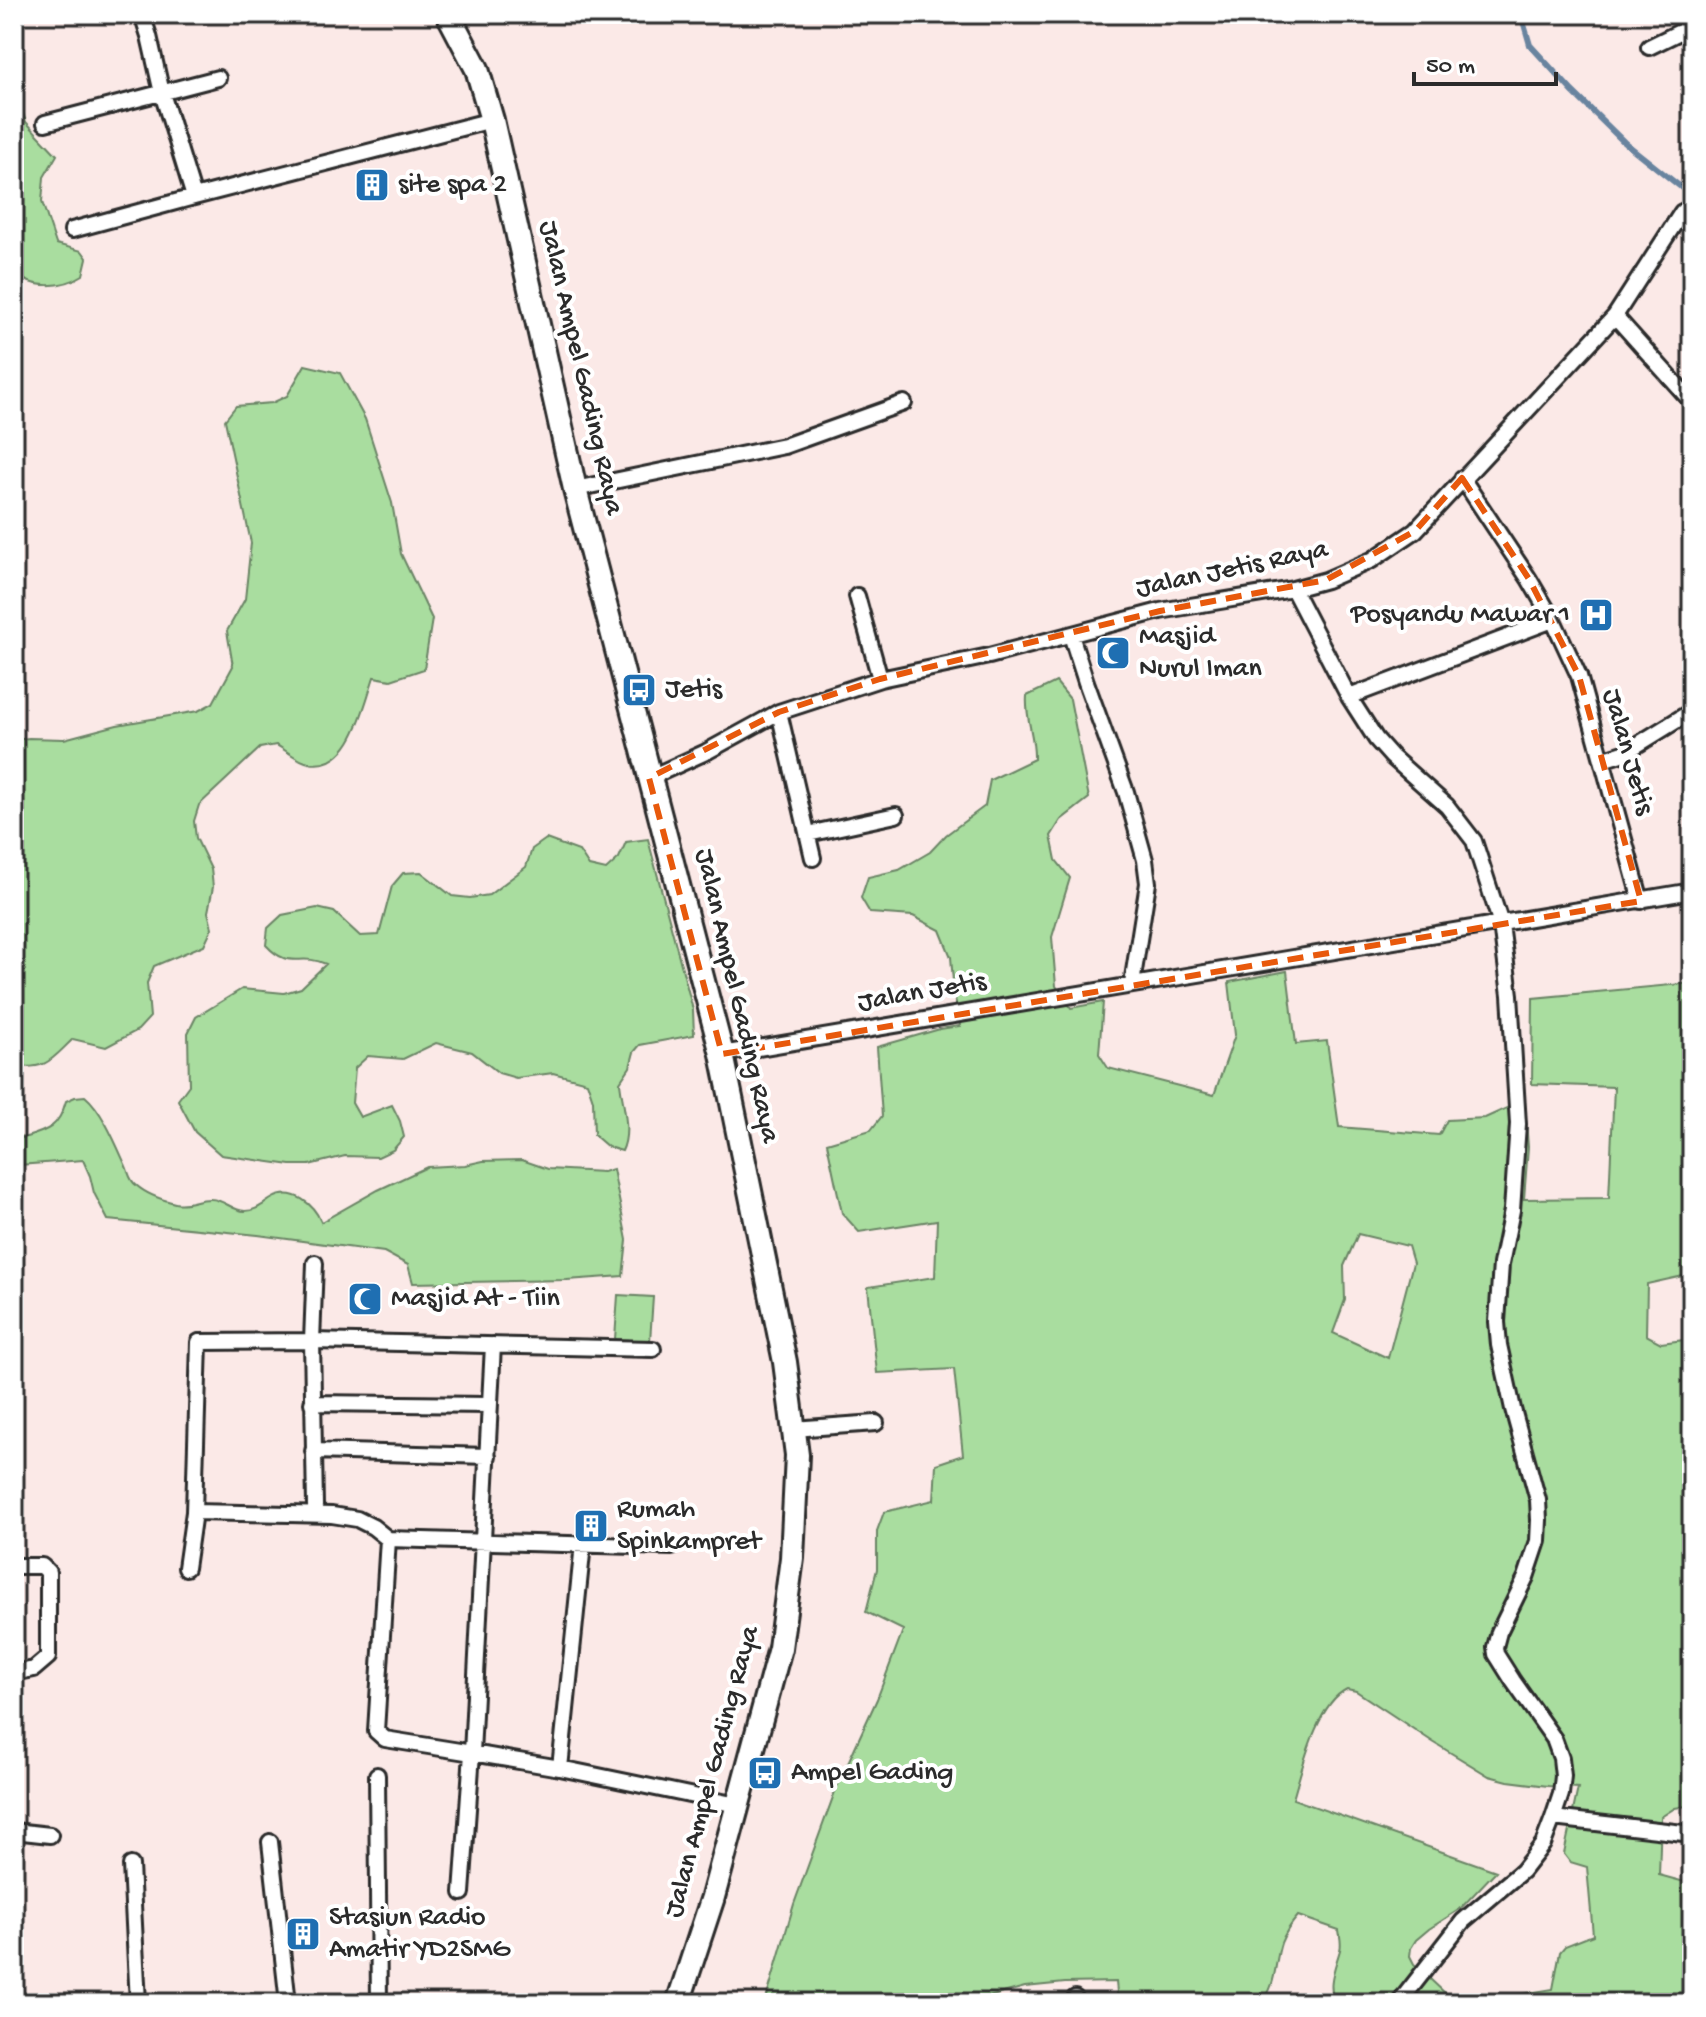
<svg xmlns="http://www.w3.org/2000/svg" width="1706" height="2017" font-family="'Gochi Hand',sans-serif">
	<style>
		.green { fill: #a9dd9f; stroke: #6a8465; stroke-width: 2; fill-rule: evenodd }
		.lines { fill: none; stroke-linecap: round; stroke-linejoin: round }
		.stream { stroke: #69849f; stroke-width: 6 }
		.minor-casing { stroke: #2b2b2b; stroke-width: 20 }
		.secondary-casing { stroke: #2b2b2b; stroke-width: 28 }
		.minor { stroke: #fff; stroke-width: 14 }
		.secondary { stroke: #fff; stroke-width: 22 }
		.marked { fill: none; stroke: #e8590c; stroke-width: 6; stroke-dasharray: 16 10; stroke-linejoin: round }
		.labels { text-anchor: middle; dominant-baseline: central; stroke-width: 8; stroke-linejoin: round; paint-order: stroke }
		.poi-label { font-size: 28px; fill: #2b2b2b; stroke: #fff; text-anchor: start }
		.street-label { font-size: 28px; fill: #2b2b2b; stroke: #fff }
	</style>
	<rect width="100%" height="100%" fill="#fbe9e7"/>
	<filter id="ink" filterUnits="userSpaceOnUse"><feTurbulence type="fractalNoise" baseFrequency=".0125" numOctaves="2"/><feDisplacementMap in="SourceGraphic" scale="16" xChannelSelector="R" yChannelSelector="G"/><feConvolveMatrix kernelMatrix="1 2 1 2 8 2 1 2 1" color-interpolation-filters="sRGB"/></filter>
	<g filter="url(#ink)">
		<!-- green -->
		<path class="green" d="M 14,88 L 26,122 L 57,155 L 44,177 L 42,202 L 56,244 L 82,251 L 87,258 L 83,275 C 63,288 32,290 14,272 Z
			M 305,365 L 340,373 L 365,419 L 392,503 L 401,554 L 432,619 L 424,669 L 391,680 L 374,677 C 364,706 351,772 309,763 C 298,761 286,750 276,745 L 260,748 L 199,805 L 194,821 L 196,838 L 211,869 L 213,887 L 208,912 L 212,928 L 204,945 L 154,966 L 147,983 L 150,1017 L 138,1030 L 106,1047 L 73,1039 C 51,1060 47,1070 14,1066 L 14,740 L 29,738 L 64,739 L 117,725 L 198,711 L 213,703 L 233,666 L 227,631 L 245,599 L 251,543 L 225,420 L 236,406 L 272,403 L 287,396 Z
			M 1056,682 L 1070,699 L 1089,798 L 1061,820 L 1051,836 L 1056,860 L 1070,878 L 1052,937 L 1056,986 L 1071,1008 L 1103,1002 L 1099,1054 L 1108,1068 L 1214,1095 L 1235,1035 L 1229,982 L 1287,971 L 1296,1044 L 1327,1041 L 1339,1127 L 1439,1135 L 1447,1120 L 1485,1118 L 1507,1108 L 1526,1120 L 1528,1147 L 1524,1199 L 1609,1198 L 1614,1087 L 1532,1084 L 1533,998 L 1692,983 L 1692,1277 L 1683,1276 L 1647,1284 L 1646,1335 L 1661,1343 L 1692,1339 L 1692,1805 L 1675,1808 L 1661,1817 L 1659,1875 L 1692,1884 L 1692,2003 L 1336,2003 C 1326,1986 1335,1968 1340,1950 C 1342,1944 1340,1937 1339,1930 L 1298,1916 C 1291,1924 1285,1933 1281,1943 C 1274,1964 1277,1986 1261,2003 L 1118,2003 L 1116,1982 L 1065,1983 L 1025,1987 L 981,1999 L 872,2003 L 765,2003 L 794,1904 L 836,1789 L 877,1699 L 903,1630 L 866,1612 L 877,1569 L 877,1531 L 884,1512 L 934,1500 L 936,1464 L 963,1455 L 954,1369 L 877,1373 L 868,1287 L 935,1277 L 937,1220 L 859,1232 L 842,1213 L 827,1143 L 871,1130 L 882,1116 L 877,1047 L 940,1029 L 960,1026 L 954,993 L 951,957 L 940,930 L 913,916 L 870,913 L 861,898 L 868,877 L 899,870 L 930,852 L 946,835 L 985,806 L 990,780 L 1034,759 C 1035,737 1025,718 1027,696 ZM 1358,1234 L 1408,1246 L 1413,1263 L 1388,1358 L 1333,1333 L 1345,1300 L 1344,1266 ZM 1347,1689 L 1356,1691 L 1433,1742 L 1489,1776 L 1508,1781 L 1548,1786 L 1578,1788 L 1564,1854 L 1570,1862 L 1587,1867 L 1593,1935 L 1565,1946 L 1560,1952 L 1553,1989 L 1486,2000 L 1446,1994 L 1414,1964 L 1410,1956 L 1411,1948 L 1416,1940 L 1429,1929 L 1460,1909 L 1496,1871 L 1293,1799 C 1302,1769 1317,1703 1347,1689 Z
			M 546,839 L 579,851 L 589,866 L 606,870 L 619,858 L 626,842 L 648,839 L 693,1010 L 694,1035 L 640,1045 L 634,1052 L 630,1067 L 620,1082 C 622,1104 632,1130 622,1151 L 608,1147 L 594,1135 L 593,1100 L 587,1082 L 553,1073 L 516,1078 L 499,1073 L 472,1052 L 436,1043 L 403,1059 L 368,1056 L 355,1068 L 352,1103 L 360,1117 L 392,1105 L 400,1121 L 404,1137 L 393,1150 L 378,1157 L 345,1156 L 309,1165 L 291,1165 L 221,1155 L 195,1132 L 178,1100 L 189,1085 L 188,1033 L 196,1017 L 242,989 L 284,993 L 301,988 L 326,964 C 299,952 290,971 266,945 L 268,928 L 282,915 L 317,908 L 334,912 L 360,936 L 379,935 L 392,886 L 403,873 L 421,872 L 452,896 L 470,898 L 489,895 L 526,867 L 532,849 Z
			M 85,1096 C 102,1110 116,1144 125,1164 C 129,1172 129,1180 136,1185 C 146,1194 163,1200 175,1203 C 188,1206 199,1198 211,1199 C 223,1199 233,1211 245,1211 C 257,1211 264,1203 273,1198 C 293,1187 314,1204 321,1222 L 378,1190 L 427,1167 L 465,1165 L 483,1161 L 522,1160 L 548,1169 L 603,1172 L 613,1169 L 627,1240 L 623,1276 L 567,1280 L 413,1283 L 408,1265 L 384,1252 L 258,1235 L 108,1220 L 94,1193 L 90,1176 L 83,1160 L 19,1165 L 18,1183 L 14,1183 L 14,1131 L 23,1138 C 48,1131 59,1127 66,1101 L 75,1097 Z
			M 618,1295 L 653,1297 L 650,1341 L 615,1339 Z"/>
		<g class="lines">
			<!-- stream -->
			<path class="stream" d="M 1521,14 L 1530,45 L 1572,91 L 1624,142 L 1692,196"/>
			<!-- minor casing -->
			<g class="minor-casing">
				<path id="minor" d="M 142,14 L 149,36 L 162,93 L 194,197
					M 1649,47 L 1692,26
					M 45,123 L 218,78
					M 72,230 L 194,197 L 492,120
					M 1615,316 L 1692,402
					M 1462,478 L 1529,579 L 1553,620 L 1579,676 L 1641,901
					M 575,489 L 784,446 L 904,403
					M 1293,589 L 1349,697 L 1553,620
					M 857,596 L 880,679
					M 1071,635 L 1086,682 L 1126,792 L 1145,860 L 1148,883 L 1132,984
					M 1349,697 L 1376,739 L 1392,757 L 1447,806 L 1474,841 L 1501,924 L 1510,995 L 1518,1124 L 1512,1210 L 1501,1264 L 1497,1322 L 1499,1345 L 1513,1409 L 1538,1500 L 1539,1520 L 1538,1541 L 1526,1577 L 1499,1632 L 1495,1647 L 1496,1654 L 1513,1681 L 1554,1739 L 1561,1758 L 1563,1776 L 1561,1794 L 1553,1818 L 1543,1844 L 1522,1871 L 1463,1921 L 1399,2003
					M 779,712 L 813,858
					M 1602,760 L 1624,753 L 1692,711
					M 649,778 L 706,752 L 779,712 L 880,679 L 989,656 L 1160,611 L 1293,589 L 1326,580 L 1372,560 L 1415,531 L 1615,316 L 1682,212 L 1692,208
					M 808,834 L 896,815
					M 722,1054 L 1692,891
					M 493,1345 L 472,1753 L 560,1768 L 737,1805
					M 312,1403 L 489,1405
					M 793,1429 L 876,1423
					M 313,1451 L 488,1456
					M 315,1506 L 312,1341 L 315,1263
					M 194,1512 L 199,1342 L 312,1341 L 653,1349
					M 388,1539 L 376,1731 L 385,1739 L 472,1753 L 462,1893
					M 388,1539 L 672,1547
					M 14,1566 L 42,1566 L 48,1572 L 48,1657 L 34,1669 L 14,1673
					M 186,1568 L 194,1512 L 332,1515 L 357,1519 L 373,1527 L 388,1539
					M 560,1768 L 583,1544
					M 1553,1818 L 1692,1834
					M 14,1831 L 50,1835
					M 270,1842 L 288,2003
					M 131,1865 L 138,2003
					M 1075,1998 L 1075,2003
					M 372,2003 L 379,2003 L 377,1775"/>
			</g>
			<!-- secondary casing -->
			<g class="secondary-casing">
				<path id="secondary" d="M 448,14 L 477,69 L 492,120 L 575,489 L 722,1054 L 785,1362 L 797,1455 L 792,1558 L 780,1648 L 713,1897 L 678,2003"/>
			</g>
			<!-- minor -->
			<use href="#minor" class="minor"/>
			<!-- secondary -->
			<use href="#secondary" class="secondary"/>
		</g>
	</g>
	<!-- marked area -->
	<path class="marked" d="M 1462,478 L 1529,579 L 1579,676 L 1641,901 L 722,1054 L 649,778 L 779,712 L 880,679 L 1160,611 L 1326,580 L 1415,531 Z"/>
	<!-- icons -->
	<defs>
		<g id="building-square" transform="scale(1.8)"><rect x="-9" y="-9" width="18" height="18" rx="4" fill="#1f6fb2" stroke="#fff"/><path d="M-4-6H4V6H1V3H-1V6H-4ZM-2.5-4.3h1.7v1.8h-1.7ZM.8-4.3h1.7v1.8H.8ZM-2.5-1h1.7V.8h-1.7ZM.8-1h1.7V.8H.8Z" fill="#fff"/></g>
		<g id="hospital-square" transform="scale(1.8)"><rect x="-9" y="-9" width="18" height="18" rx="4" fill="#1f6fb2" stroke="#fff"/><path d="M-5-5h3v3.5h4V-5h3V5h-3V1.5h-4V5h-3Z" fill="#fff"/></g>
		<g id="mosque-square" transform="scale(1.8)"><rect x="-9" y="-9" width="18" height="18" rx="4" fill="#1f6fb2" stroke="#fff"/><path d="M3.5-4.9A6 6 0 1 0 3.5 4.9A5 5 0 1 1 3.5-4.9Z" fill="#fff"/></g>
		<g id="bus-square" transform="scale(1.8)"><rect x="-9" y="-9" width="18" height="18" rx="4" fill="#1f6fb2" stroke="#fff"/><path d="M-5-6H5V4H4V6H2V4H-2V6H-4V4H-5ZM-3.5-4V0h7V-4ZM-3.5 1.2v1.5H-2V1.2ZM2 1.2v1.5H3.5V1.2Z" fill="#fff"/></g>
	</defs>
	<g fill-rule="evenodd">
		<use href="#building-square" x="372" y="185"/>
		<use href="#hospital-square" x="1596" y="615"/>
		<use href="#mosque-square" x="1113" y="653"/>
		<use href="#bus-square" x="639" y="690"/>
		<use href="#mosque-square" x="365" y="1299"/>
		<use href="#building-square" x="591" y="1526"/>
		<use href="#bus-square" x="765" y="1773"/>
		<use href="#building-square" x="303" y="1934"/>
	</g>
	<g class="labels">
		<!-- poi labels -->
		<g class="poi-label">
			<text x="398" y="185">site spa 2</text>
			<text x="1570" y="615" text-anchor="end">Posyandu Mawar 1</text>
			<text x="1139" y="637">Masjid<tspan x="1139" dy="32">Nurul Iman</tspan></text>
			<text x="665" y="690">Jetis</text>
			<text x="391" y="1299">Masjid At - Tiin</text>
			<text x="617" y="1510">Rumah<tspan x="617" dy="32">Spinkampret</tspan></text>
			<text x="791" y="1773">Ampel Gading</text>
			<text x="329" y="1918">Stasiun Radio<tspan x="329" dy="32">Amatir YD2SMG</tspan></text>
		</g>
		<!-- street labels -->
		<g class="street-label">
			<text transform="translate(580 368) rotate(77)">Jalan Ampel Gading Raya</text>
			<text transform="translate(1232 570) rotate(-12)">Jalan Jetis Raya</text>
			<text transform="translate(1627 752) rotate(74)">Jalan Jetis</text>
			<text transform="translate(922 993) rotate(-10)">Jalan Jetis</text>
			<text transform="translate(736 996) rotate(77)">Jalan Ampel Gading Raya</text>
			<text transform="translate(713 1772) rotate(-75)">Jalan Ampel Gading Raya</text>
		</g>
	</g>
	<!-- margin -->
	<rect width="1706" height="2017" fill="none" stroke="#fff" stroke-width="48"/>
	<rect x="24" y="24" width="1658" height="1969" fill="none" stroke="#2b2b2b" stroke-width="3" filter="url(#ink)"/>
	<!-- scale -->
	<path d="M1414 72v12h142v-12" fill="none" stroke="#2b2b2b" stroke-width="4"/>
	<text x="1426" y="72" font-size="24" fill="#2b2b2b" stroke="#ffffff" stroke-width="6" paint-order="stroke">50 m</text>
</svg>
